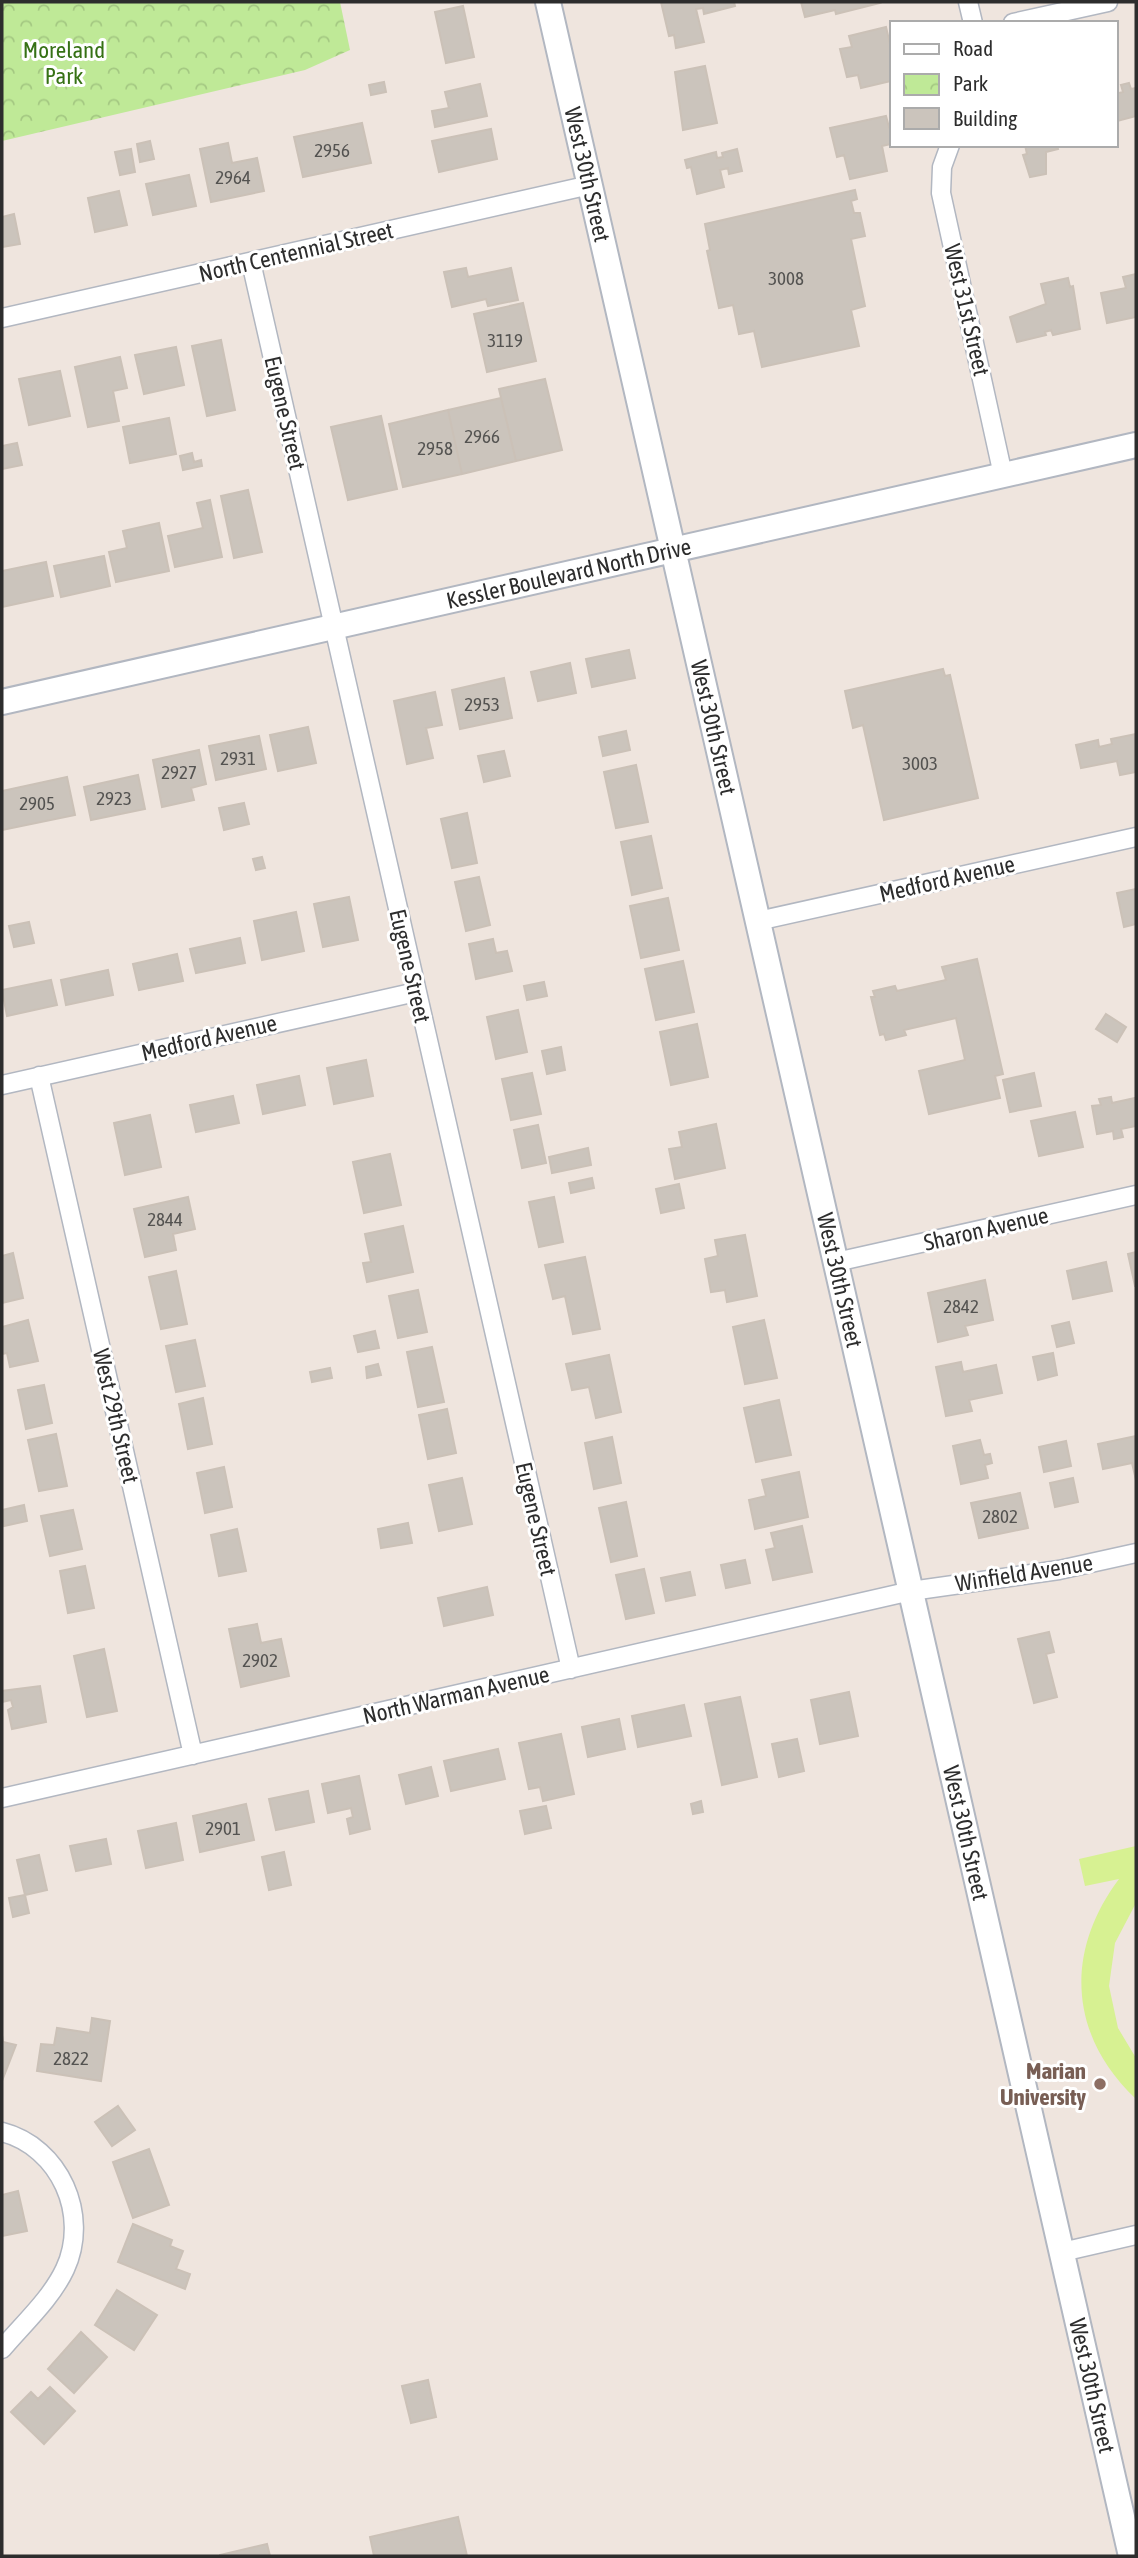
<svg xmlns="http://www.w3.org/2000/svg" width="1138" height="2558" font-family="'Asap Condensed',sans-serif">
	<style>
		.park { fill: url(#park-crowns) }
		.pitch { fill: #d7f192 }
		.building { fill: #cbc4bc; stroke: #cbc1b7; stroke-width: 2 }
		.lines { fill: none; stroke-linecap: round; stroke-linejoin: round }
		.street-casing { stroke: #b2b7c1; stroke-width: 21 }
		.secondary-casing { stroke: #b2b7c1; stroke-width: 28 }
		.street { stroke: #fff; stroke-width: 18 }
		.secondary { stroke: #fff; stroke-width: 24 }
		.education-dot { fill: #8d6e63; stroke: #fff; stroke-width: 2.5 }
		.labels { text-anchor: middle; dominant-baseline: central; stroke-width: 6; stroke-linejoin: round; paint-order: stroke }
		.number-label { font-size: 19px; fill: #545351 }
		.park-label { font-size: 23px; fill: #367115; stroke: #fff }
		.street-label { font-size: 23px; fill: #2d2d2d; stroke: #fff }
		.education-label { font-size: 23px; font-weight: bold; fill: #785e54; stroke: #fff; text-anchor: end }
	</style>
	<defs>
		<pattern id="park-crowns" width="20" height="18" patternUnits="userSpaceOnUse" patternTransform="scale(1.75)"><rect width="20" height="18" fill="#bfe997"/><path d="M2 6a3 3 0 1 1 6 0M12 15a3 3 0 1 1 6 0" fill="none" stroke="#a4c882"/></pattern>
	</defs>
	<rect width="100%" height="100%" fill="#efe5de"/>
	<!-- park -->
	<path class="park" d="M 2,2 L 340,2 L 350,50 L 305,70 L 2,141 Z"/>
	<!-- pitch -->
	<path class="pitch" d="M 1136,1846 L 1136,1903 L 1115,1943 L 1109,1986 L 1118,2028 L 1136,2058 L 1136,2099 C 1069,2036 1064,1952 1119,1879 L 1085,1886 L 1079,1859 Z"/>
	<!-- building -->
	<path class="building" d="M 661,2 L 734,2 L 735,6 L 704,14 L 703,8 L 696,9 L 704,42 L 676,48 L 674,35 L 669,36 Z
		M 801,2 L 879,2 L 880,3 L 836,14 L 835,10 L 805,17 Z
		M 463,6 L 474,57 L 446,63 L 435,12 Z
		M 886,27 L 891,48 L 891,81 L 861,88 L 858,75 L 847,77 L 840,49 L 852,47 L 849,36 Z
		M 705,66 L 717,123 L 683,130 L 675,72 Z
		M 384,82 L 386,92 L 371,95 L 369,85 Z
		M 1129,83 L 1131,89 L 1136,88 L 1136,116 L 1117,121 L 1115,124 L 1115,94 L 1123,92 L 1121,85 Z
		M 480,84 L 487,116 L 435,127 L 432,111 L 449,108 L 445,92 Z
		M 886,116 L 889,127 L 891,126 L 891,144 L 882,146 L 887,171 L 850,179 L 844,155 L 837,157 L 830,128 Z
		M 362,123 L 371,163 L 303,177 L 294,137 Z
		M 491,129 L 497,159 L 439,172 L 432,141 Z
		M 150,141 L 154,159 L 140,162 L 137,144 Z
		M 228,143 L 232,163 L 257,158 L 264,191 L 211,202 L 200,149 Z
		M 1025,145 L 1057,145 L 1058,149 L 1046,152 L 1046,174 L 1030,177 L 1023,155 L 1027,154 Z
		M 131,149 L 135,172 L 120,175 L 115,152 Z
		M 737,149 L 742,171 L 729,174 L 728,168 L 720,170 L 724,187 L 697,194 L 691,167 L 687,168 L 685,160 L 716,152 L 717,158 L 723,157 L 722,153 Z
		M 189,175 L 196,206 L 153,215 L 146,184 Z
		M 855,190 L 857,199 L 851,201 L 854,213 L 860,213 L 865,236 L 851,239 L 865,306 L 851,310 L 859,346 L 762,367 L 754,331 L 739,334 L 733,305 L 719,308 L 707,251 L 710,250 L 705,224 Z
		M 119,191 L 127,225 L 95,232 L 88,198 Z
		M 14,214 L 20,244 L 2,247 L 2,217 Z
		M 466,268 L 468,277 L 511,268 L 518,300 L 488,306 L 486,299 L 452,307 L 444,272 Z
		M 1136,274 L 1136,317 L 1107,323 L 1101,293 L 1126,288 L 1123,277 Z
		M 1068,278 L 1070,287 L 1073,286 L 1080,329 L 1053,335 L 1051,330 L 1045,332 L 1046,335 L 1017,342 L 1010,317 L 1046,304 L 1041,284 Z
		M 523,303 L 536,361 L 487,372 L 474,314 Z
		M 221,340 L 235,410 L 207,416 L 192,346 Z
		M 176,347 L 184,385 L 144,394 L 135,355 Z
		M 120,357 L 127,388 L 113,391 L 119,421 L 88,427 L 75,367 Z
		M 60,371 L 70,416 L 29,425 L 19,379 Z
		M 545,379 L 562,450 L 516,461 L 499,389 Z
		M 501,398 L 516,461 L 462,474 L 448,410 Z
		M 448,410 L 462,474 L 403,487 L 389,424 Z
		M 381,416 L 397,489 L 348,500 L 331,427 Z
		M 169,418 L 176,454 L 130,463 L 123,427 Z
		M 17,443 L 22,465 L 2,469 L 2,446 Z
		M 192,453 L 194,462 L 201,460 L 202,466 L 183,470 L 180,456 Z
		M 248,490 L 262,552 L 234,558 L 221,496 Z
		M 210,500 L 222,557 L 175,567 L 168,536 L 203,528 L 197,503 Z
		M 159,523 L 169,571 L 116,582 L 109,552 L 127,548 L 123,531 Z
		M 104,556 L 110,586 L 61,597 L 54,566 Z
		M 46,562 L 53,596 L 2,607 L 2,571 Z
		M 629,650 L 635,678 L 592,687 L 586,659 Z
		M 570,663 L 576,693 L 538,701 L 531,672 Z
		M 943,669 L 945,676 L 950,675 L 978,798 L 884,820 L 863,725 L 853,728 L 845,691 Z
		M 504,678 L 512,718 L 460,729 L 452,690 Z
		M 435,692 L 442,725 L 426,728 L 433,758 L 407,764 L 394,701 Z
		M 308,727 L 316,763 L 278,771 L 270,735 Z
		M 626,731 L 630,750 L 603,756 L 599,737 Z
		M 1136,734 L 1136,772 L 1120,775 L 1117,761 L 1081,768 L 1076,745 L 1098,740 L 1099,747 L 1112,744 L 1111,739 Z
		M 259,736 L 266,769 L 216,780 L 209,746 Z
		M 199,750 L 206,784 L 191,788 L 194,800 L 162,807 L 153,760 Z
		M 504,751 L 510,776 L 484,782 L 478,756 Z
		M 636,765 L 648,822 L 616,828 L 604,772 Z
		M 138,775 L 145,809 L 91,820 L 84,787 Z
		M 67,777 L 75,815 L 2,830 L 2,791 Z
		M 244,803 L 249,824 L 224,830 L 219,808 Z
		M 467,813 L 477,863 L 452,868 L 441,819 Z
		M 651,836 L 662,888 L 632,895 L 621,842 Z
		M 262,857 L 265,868 L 256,870 L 253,859 Z
		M 479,877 L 490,925 L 466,931 L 455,882 Z
		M 1136,889 L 1136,924 L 1124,927 L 1117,893 Z
		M 349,897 L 358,940 L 323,947 L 314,904 Z
		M 668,898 L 679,950 L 641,958 L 630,906 Z
		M 296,912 L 304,951 L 262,960 L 254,921 Z
		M 29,922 L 34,943 L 14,947 L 9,926 Z
		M 240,938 L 245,963 L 196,973 L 190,949 Z
		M 493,939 L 496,953 L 507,951 L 512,971 L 476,979 L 469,944 Z
		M 177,954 L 183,981 L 139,990 L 133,964 Z
		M 977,959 L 1003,1074 L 995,1076 L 1000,1098 L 929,1114 L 919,1071 L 965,1060 L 956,1018 L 904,1030 L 906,1035 L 886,1040 L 884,1034 L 880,1035 L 871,997 L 875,997 L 873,991 L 895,986 L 897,991 L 946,980 L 942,967 Z
		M 683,961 L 694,1012 L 656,1020 L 645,969 Z
		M 108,970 L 113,995 L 66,1005 L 61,980 Z
		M 51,980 L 57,1005 L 7,1016 L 2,990 Z
		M 544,982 L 547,996 L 527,1000 L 524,986 Z
		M 518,1010 L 527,1052 L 496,1059 L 487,1017 Z
		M 1106,1014 L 1126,1027 L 1117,1042 L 1096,1029 Z
		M 697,1024 L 708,1077 L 671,1085 L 660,1032 Z
		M 561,1047 L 565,1070 L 547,1074 L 542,1051 Z
		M 366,1060 L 373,1096 L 334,1104 L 327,1068 Z
		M 532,1073 L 541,1114 L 511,1120 L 502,1079 Z
		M 1034,1073 L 1041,1106 L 1010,1112 L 1003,1080 Z
		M 299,1076 L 305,1105 L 263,1114 L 257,1085 Z
		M 233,1096 L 239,1123 L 196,1132 L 190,1105 Z
		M 1111,1097 L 1112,1103 L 1135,1098 L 1136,1102 L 1136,1126 L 1121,1129 L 1123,1137 L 1114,1139 L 1113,1131 L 1097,1134 L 1092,1106 L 1101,1105 L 1099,1099 Z
		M 1075,1112 L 1083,1147 L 1039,1156 L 1031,1121 Z
		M 150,1115 L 161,1167 L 125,1175 L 114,1123 Z
		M 716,1124 L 725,1168 L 675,1179 L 669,1149 L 682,1147 L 679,1132 Z
		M 538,1125 L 546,1163 L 522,1168 L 514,1130 Z
		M 588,1148 L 591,1165 L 552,1173 L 549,1157 Z
		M 390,1154 L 401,1205 L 364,1213 L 353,1162 Z
		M 592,1178 L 594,1188 L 571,1193 L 569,1183 Z
		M 679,1184 L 684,1208 L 661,1213 L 656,1189 Z
		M 188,1197 L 195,1229 L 173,1234 L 176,1250 L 145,1257 L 134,1209 Z
		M 554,1197 L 563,1242 L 539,1247 L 529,1202 Z
		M 403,1226 L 413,1272 L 367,1282 L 363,1263 L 371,1262 L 365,1234 Z
		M 745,1235 L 757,1296 L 727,1302 L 725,1290 L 711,1292 L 705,1259 L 718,1256 L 715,1240 Z
		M 1136,1252 L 1136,1286 L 1135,1286 L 1128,1254 Z
		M 13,1253 L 23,1298 L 2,1303 L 2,1256 Z
		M 585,1257 L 600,1329 L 573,1334 L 565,1296 L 553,1299 L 545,1265 Z
		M 1106,1262 L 1112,1291 L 1073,1299 L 1067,1271 Z
		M 176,1271 L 187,1324 L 161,1329 L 149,1277 Z
		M 985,1280 L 993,1320 L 965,1326 L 968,1335 L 938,1342 L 928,1293 Z
		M 418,1290 L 427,1332 L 398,1338 L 389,1296 Z
		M 28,1320 L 38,1361 L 10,1367 L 7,1353 L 2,1354 L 2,1327 Z
		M 764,1320 L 777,1378 L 745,1384 L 733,1327 Z
		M 1069,1322 L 1074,1343 L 1057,1347 L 1052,1326 Z
		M 375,1331 L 379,1348 L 358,1352 L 354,1336 Z
		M 195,1340 L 205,1386 L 176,1392 L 166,1346 Z
		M 432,1347 L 444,1402 L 418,1407 L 407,1352 Z
		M 1053,1353 L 1057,1375 L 1038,1380 L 1033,1357 Z
		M 609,1355 L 621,1412 L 596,1418 L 589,1387 L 572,1390 L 566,1364 Z
		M 961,1362 L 963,1372 L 996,1365 L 1002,1393 L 969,1400 L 972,1411 L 946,1416 L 936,1367 Z
		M 378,1364 L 381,1375 L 367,1378 L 366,1367 Z
		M 330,1368 L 332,1378 L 312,1382 L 310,1372 Z
		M 44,1385 L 52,1423 L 26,1429 L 18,1390 Z
		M 203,1398 L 212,1444 L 188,1449 L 179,1404 Z
		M 779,1400 L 791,1455 L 756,1462 L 744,1408 Z
		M 447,1409 L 456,1453 L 428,1459 L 419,1415 Z
		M 56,1434 L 67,1486 L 39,1491 L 28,1440 Z
		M 1136,1436 L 1136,1480 L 1132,1463 L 1103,1469 L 1098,1444 Z
		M 612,1437 L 621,1483 L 594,1489 L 585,1443 Z
		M 980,1440 L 984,1455 L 990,1454 L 992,1463 L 985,1465 L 988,1478 L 961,1484 L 953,1446 Z
		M 1066,1441 L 1071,1466 L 1044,1472 L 1039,1447 Z
		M 224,1467 L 232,1507 L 205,1513 L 197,1473 Z
		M 799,1472 L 808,1517 L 755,1529 L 749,1500 L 766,1496 L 762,1480 Z
		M 462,1478 L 472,1524 L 439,1531 L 429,1485 Z
		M 1073,1478 L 1078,1502 L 1055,1507 L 1050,1483 Z
		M 1020,1493 L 1028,1528 L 979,1538 L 971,1503 Z
		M 626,1502 L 637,1556 L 611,1562 L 599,1508 Z
		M 24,1505 L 27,1521 L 4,1526 L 2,1510 Z
		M 73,1510 L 82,1549 L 50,1556 L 41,1516 Z
		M 408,1523 L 412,1543 L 381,1548 L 378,1529 Z
		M 802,1526 L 812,1572 L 773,1580 L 766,1550 L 775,1548 L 771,1533 Z
		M 237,1529 L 246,1571 L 219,1576 L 211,1535 Z
		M 745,1560 L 750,1583 L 726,1588 L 721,1565 Z
		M 85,1566 L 94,1608 L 68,1613 L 60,1571 Z
		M 644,1569 L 654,1613 L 626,1619 L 616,1575 Z
		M 690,1572 L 695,1595 L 666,1601 L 661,1578 Z
		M 487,1587 L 493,1615 L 444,1626 L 438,1598 Z
		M 257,1624 L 261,1643 L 281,1639 L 289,1676 L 241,1687 L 229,1629 Z
		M 1049,1632 L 1054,1652 L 1046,1654 L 1057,1697 L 1034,1703 L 1018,1639 Z
		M 104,1649 L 117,1711 L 87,1717 L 74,1656 Z
		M 40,1686 L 46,1722 L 12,1729 L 8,1710 L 13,1707 L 11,1700 L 2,1702 L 2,1691 Z
		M 849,1692 L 858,1736 L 820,1744 L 811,1700 Z
		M 740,1697 L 757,1777 L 722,1785 L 705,1704 Z
		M 684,1705 L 691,1736 L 638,1747 L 632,1716 Z
		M 619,1719 L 625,1749 L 588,1757 L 582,1727 Z
		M 561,1734 L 574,1794 L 543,1801 L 540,1787 L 529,1789 L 519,1743 Z
		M 797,1739 L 804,1771 L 779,1777 L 772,1744 Z
		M 498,1749 L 505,1779 L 451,1791 L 444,1761 Z
		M 431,1767 L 438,1796 L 406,1804 L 399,1775 Z
		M 359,1776 L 370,1829 L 350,1834 L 347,1819 L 353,1817 L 351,1808 L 328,1813 L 322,1784 Z
		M 308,1791 L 314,1822 L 276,1830 L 269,1799 Z
		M 701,1801 L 703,1812 L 693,1814 L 691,1804 Z
		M 246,1804 L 254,1840 L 200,1852 L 193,1816 Z
		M 546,1806 L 551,1828 L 525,1834 L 520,1811 Z
		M 176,1823 L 183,1860 L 146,1868 L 138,1831 Z
		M 106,1839 L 111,1864 L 76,1871 L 70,1846 Z
		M 284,1852 L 291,1885 L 269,1890 L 262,1857 Z
		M 39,1855 L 47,1890 L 25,1895 L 17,1860 Z
		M 25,1895 L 29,1913 L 13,1917 L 9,1898 Z
		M 92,2018 L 110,2021 L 101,2081 L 37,2071 L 41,2044 L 54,2045 L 57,2028 L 90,2033 Z
		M 2,2035 L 3,2042 L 16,2045 L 2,2081 Z
		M 118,2106 L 135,2130 L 112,2146 L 95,2122 Z
		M 149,2149 L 169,2205 L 133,2218 L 113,2162 Z
		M 18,2191 L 27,2231 L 2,2236 L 2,2195 Z
		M 133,2224 L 172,2240 L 170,2246 L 183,2251 L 176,2269 L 190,2274 L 185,2289 L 118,2262 Z
		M 117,2290 L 157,2315 L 134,2350 L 95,2325 Z
		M 81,2332 L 107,2357 L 74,2393 L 48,2369 Z
		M 428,2380 L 436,2417 L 411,2423 L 402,2386 Z
		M 50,2387 L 75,2411 L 44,2444 L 11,2412 L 31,2392 L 38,2399 Z
		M 458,2517 L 467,2556 L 374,2556 L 370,2537 Z
		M 267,2544 L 270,2556 L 220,2556 L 220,2555 Z"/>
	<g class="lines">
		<!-- street casing -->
		<g class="street-casing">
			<path id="street" d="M 968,2 L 973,23
				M 1013,23 L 1108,2
				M 950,145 L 942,167 L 941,193 L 1003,475
				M 251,262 L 571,1669
				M 2,318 L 590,185
				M 758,921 L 1136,837
				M 39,1076 L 193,1755
				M 2,1085 L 416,992
				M 836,1262 L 1136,1195
				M 2,1798 L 911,1591 L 1059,1570 L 1136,1553
				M 2,2132 C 60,2147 90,2215 65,2269 C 51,2299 23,2324 2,2349
				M 1062,2252 L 1136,2235"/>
		</g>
		<!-- secondary casing -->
		<g class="secondary-casing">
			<g id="secondary">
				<path id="s1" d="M 548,2 L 1131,2556"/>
				<path id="s2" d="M 2,702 L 1136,445"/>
			</g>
		</g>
		<!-- street -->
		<use href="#street" class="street"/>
		<!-- secondary -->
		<use href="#secondary" class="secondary"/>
	</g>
	<!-- markers -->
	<circle class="education-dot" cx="1100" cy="2084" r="7"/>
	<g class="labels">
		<!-- number labels -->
		<g class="number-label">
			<text x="332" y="150">2956</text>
			<text x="233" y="177">2964</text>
			<text x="786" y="278">3008</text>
			<text x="505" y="340">3119</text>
			<text x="482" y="436">2966</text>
			<text x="435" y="448">2958</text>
			<text x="482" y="704">2953</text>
			<text x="238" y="758">2931</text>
			<text x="920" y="763">3003</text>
			<text x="179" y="772">2927</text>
			<text x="114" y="798">2923</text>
			<text x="37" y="803">2905</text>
			<text x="165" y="1219">2844</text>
			<text x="961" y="1306">2842</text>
			<text x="1000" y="1516">2802</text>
			<text x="260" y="1660">2902</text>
			<text x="223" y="1828">2901</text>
			<text x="71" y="2058">2822</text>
		</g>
		<!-- park labels -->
		<g class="park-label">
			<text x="64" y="50">Moreland<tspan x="64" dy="26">Park</tspan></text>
		</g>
		<!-- street labels -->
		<g class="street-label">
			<text stroke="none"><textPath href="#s1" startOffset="177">West 30th Street</textPath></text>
			<text transform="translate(296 252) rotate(-13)">North Centennial Street</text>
			<text transform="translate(967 310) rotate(77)">West 31st Street</text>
			<text transform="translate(285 413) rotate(77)">Eugene Street</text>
			<text stroke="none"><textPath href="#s2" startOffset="581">Kessler Boulevard North Drive</textPath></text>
			<text stroke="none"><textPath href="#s1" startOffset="744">West 30th Street</textPath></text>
			<text transform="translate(947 879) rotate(-13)">Medford Avenue</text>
			<text transform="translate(410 966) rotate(77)">Eugene Street</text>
			<text transform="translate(209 1038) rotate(-13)">Medford Avenue</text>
			<text transform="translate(986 1229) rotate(-13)">Sharon Avenue</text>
			<text stroke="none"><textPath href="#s1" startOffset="1311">West 30th Street</textPath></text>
			<text transform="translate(116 1416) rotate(77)">West 29th Street</text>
			<text transform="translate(536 1519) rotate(77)">Eugene Street</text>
			<text transform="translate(1024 1573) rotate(-9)">Winfield Avenue</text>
			<text transform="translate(456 1695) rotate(-13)">North Warman Avenue</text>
			<text stroke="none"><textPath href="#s1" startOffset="1878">West 30th Street</textPath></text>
			<text stroke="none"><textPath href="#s1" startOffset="2445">West 30th Street</textPath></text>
		</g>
		<!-- education labels -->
		<g class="education-label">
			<text x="1086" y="2071">Marian<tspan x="1086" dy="26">University</tspan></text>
		</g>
	</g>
	<!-- border -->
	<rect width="1138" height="2558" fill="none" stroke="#2d2d2d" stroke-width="7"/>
	<!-- legend -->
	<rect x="890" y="21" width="228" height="126" fill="#ffffff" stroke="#ababab" stroke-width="2"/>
	<rect x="904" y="44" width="35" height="10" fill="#ffffff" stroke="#ababab" stroke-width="2"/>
	<text x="953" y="56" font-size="21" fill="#2d2d2d">Road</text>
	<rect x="904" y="74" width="35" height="21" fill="url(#park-crowns)" stroke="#ababab" stroke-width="2"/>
	<text x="953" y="91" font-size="21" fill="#2d2d2d">Park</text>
	<rect x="904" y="108" width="35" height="21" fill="#cbc4bc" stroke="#ababab" stroke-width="2"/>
	<text x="953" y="126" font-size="21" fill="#2d2d2d">Building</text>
</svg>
